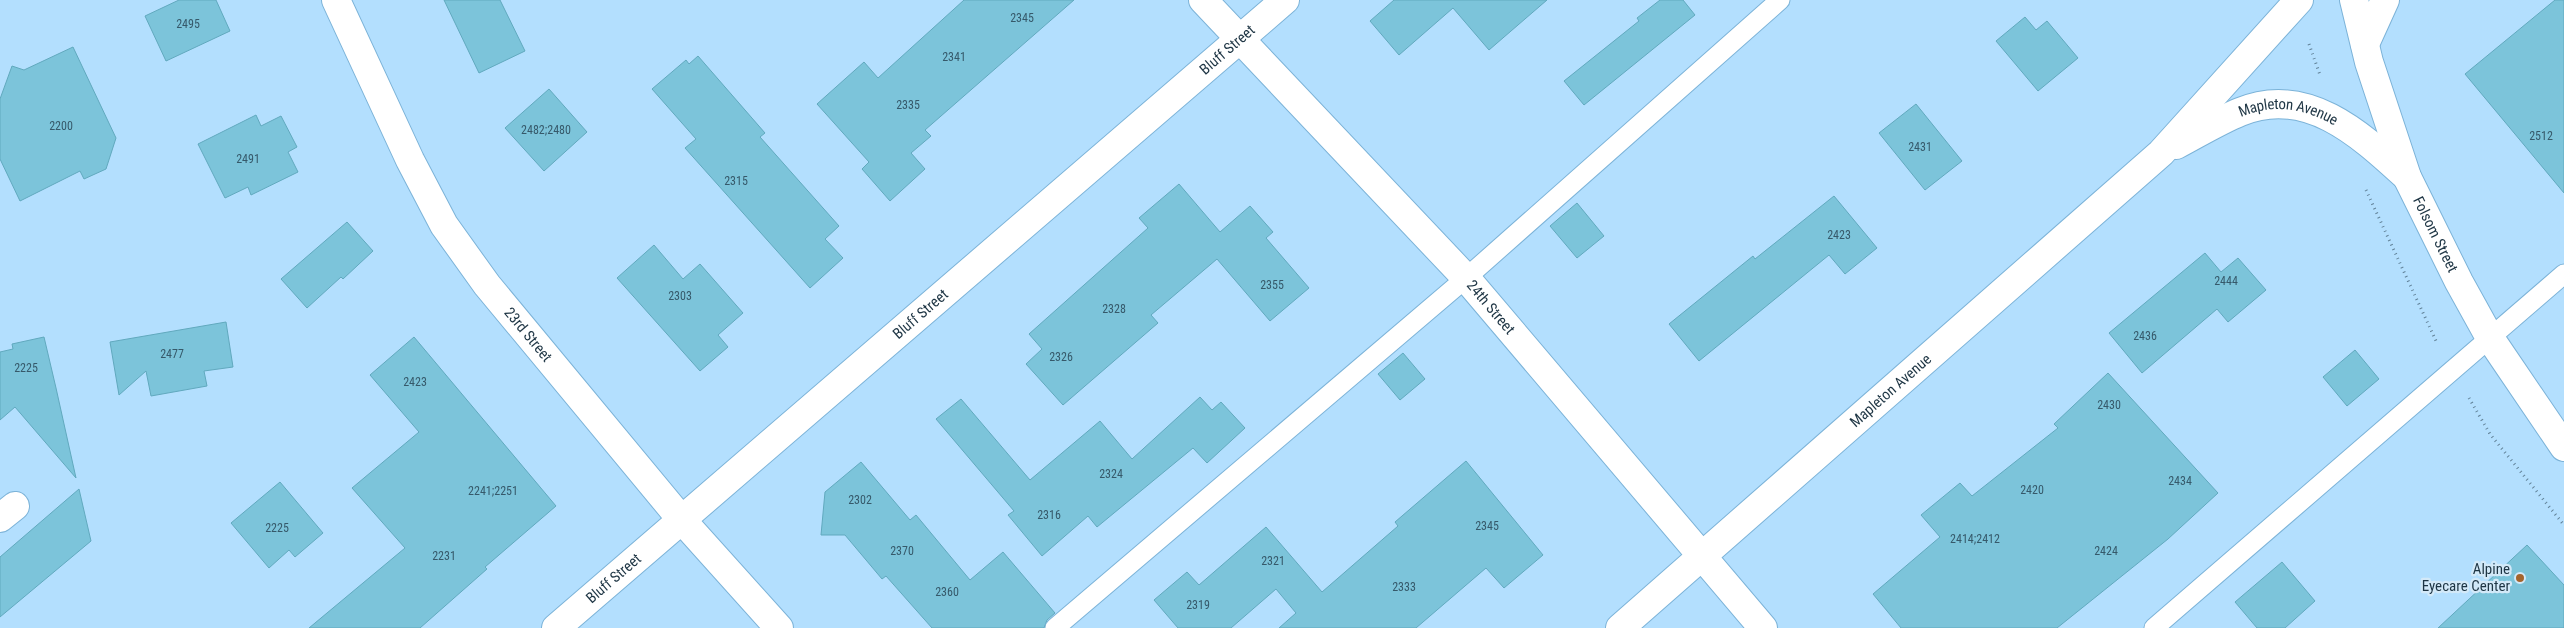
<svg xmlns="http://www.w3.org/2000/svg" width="2564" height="628" font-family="'Roboto Condensed',sans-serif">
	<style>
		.building { fill: #7cc4da; stroke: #61a9be }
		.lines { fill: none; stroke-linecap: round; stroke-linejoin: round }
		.service-casing { stroke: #7cb3d8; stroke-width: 21 }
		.minor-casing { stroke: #7cb3d8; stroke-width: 30 }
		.tertiary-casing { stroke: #7cb3d8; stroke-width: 30 }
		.secondary-casing { stroke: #7cb3d8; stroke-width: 30 }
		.path { stroke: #628399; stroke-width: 3; stroke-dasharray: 1 4; stroke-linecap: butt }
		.service { stroke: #fff; stroke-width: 19 }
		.minor { stroke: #fff; stroke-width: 28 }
		.tertiary { stroke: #fff; stroke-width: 28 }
		.secondary { stroke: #fff; stroke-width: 28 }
		.poi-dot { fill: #a4642d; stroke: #d3e9f8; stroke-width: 2 }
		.labels { text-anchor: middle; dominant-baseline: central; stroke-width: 4.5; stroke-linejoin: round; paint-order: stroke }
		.number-label { font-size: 12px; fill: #36596a }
		.street-label { font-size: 15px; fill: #1e3544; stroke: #d3e9f8 }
		.poi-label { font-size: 15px; fill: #1e3544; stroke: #d3e9f8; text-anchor: end }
	</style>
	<rect width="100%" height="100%" fill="#b3dffe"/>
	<!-- building -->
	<path class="building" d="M 179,0 L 216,0 L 230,31 L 166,61 L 145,16 Z
		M 444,0 L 500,0 L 525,51 L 479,73 Z
		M 964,0 L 1074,0 L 925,130 L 931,136 L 911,153 L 925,169 L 890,201 L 862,169 L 869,162 L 817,104 L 864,62 L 878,78 Z
		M 1394,0 L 1547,0 L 1489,50 L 1453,8 L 1399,55 L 1370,21 Z
		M 1660,0 L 1683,0 L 1695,15 L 1584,105 L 1564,81 L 1639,21 L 1637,18 Z
		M 2555,0 L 2564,0 L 2564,193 L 2465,74 Z
		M 2025,17 L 2036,30 L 2047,21 L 2078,58 L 2038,91 L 1996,41 Z
		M 73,47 L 116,138 L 106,169 L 84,179 L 80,171 L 20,201 L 0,159 L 0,99 L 12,66 L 24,70 Z
		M 698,56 L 765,133 L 760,137 L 839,226 L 825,239 L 843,258 L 810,288 L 685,148 L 696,139 L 652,89 L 686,60 L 689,64 Z
		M 549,89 L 587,132 L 544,171 L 505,128 Z
		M 1916,104 L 1962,161 L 1925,190 L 1879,133 Z
		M 256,115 L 261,126 L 281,116 L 297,147 L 288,152 L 298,172 L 251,195 L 248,187 L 225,198 L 198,144 Z
		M 1179,184 L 1220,232 L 1250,206 L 1273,232 L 1266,238 L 1309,288 L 1270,321 L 1217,259 L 1151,315 L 1158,323 L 1063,405 L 1026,364 L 1042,349 L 1029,334 L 1148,228 L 1139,218 Z
		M 1834,196 L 1877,248 L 1845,274 L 1829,255 L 1699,361 L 1669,324 L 1753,256 L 1755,259 Z
		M 1577,203 L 1604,236 L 1577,258 L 1550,226 Z
		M 347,222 L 373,251 L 343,279 L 341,277 L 307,308 L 281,279 Z
		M 654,245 L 683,279 L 700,264 L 743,313 L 718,335 L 728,347 L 700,371 L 617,278 Z
		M 2205,253 L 2221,272 L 2238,258 L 2266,290 L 2228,322 L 2217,309 L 2142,373 L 2109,333 Z
		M 226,322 L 233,367 L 204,371 L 207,386 L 151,396 L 146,371 L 119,395 L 110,342 Z
		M 44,337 L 56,388 L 76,478 L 15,407 L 0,420 L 0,352 L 13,349 L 12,344 Z
		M 414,337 L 556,506 L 485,567 L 487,569 L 420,628 L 309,628 L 405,548 L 352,488 L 419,432 L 370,375 Z
		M 2355,350 L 2379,379 L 2347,406 L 2323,377 Z
		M 1403,353 L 1425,379 L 1400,400 L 1378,374 Z
		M 2108,373 L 2218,493 L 2168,539 L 2057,628 L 1901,628 L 1873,594 L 1940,537 L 1921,515 L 1960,483 L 1972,496 L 2058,428 L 2054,424 Z
		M 1200,397 L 1212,410 L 1221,402 L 1245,428 L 1207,463 L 1193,448 L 1097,527 L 1088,516 L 1042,556 L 1008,515 L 1014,511 L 936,419 L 961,399 L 1030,480 L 1100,421 L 1132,459 Z
		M 1466,461 L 1543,555 L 1504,588 L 1486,568 L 1416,628 L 1279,628 L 1296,613 L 1276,589 L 1231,628 L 1178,628 L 1154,600 L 1187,572 L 1199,585 L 1266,527 L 1322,592 L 1398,526 L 1395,522 Z
		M 861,462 L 910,520 L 916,515 L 970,580 L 1003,552 L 1055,613 L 1047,620 L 1044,628 L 932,628 L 886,576 L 882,579 L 845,535 L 821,535 L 825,492 Z
		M 280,482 L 323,533 L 295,557 L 289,550 L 269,568 L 231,523 Z
		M 79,489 L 91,541 L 0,617 L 0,557 Z
		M 2527,545 L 2564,585 L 2564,628 L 2438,628 Z
		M 2282,562 L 2315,601 L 2285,628 L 2257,628 L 2235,602 Z"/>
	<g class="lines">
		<!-- service casing -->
		<g class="service-casing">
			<path id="service" d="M 1055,628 L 1466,278 L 1780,0
				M 2154,628 L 2564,274"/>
		</g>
		<!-- minor casing -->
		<g class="minor-casing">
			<g id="minor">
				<path id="s1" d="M 336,0 L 410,160 L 444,225 L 487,285 L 681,519 L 779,628"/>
				<path id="s2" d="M 1203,0 L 1466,278 L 1763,628"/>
				<path id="s3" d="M 2176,145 C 2197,134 2218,121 2240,112 C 2307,84 2361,135 2407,177"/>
				<path d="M 0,518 L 15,506"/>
				<path id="s4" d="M 556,628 L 1285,0"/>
				<path id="s5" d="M 1620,628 L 2161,153 L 2299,0"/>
			</g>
		</g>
		<!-- tertiary casing -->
		<g class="tertiary-casing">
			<path id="tertiary" d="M 2365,44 L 2385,0"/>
		</g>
		<!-- secondary casing -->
		<g class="secondary-casing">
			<g id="secondary">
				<path id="s6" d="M 2354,0 L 2369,62 L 2407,177 L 2459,282 L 2490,338 L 2564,447"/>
			</g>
		</g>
		<!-- path -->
		<path class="path" d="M 2309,44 L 2320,75
			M 2366,190 L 2437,343
			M 2469,398 L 2490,434 L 2564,525"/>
		<!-- service -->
		<use href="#service" class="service"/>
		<!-- minor -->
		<use href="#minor" class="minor"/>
		<!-- tertiary -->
		<use href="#tertiary" class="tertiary"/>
		<!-- secondary -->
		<use href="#secondary" class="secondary"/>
	</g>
	<!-- markers -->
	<circle class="poi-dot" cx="2520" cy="578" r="5"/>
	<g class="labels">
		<!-- number labels -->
		<g class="number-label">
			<text x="1022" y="18">2345</text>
			<text x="188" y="24">2495</text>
			<text x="954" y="57">2341</text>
			<text x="908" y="105">2335</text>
			<text x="61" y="126">2200</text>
			<text x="546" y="130">2482;2480</text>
			<text x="2541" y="136">2512</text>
			<text x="1920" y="147">2431</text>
			<text x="248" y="159">2491</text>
			<text x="736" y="181">2315</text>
			<text x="1839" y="235">2423</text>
			<text x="2226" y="281">2444</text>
			<text x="1272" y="285">2355</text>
			<text x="680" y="296">2303</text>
			<text x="1114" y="309">2328</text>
			<text x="2145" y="336">2436</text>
			<text x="172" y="354">2477</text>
			<text x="1061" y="357">2326</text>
			<text x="26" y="368">2225</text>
			<text x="415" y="382">2423</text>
			<text x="2109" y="405">2430</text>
			<text x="1111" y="474">2324</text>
			<text x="2180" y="481">2434</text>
			<text x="2032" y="490">2420</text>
			<text x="493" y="491">2241;2251</text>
			<text x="860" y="500">2302</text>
			<text x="1049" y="515">2316</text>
			<text x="1487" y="526">2345</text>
			<text x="277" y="528">2225</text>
			<text x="1975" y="539">2414;2412</text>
			<text x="902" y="551">2370</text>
			<text x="2106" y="551">2424</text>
			<text x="444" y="556">2231</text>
			<text x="1273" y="561">2321</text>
			<text x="1404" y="587">2333</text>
			<text x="947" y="592">2360</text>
			<text x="1198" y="605">2319</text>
		</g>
		<!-- street labels -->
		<g class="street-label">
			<text stroke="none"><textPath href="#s4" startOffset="886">Bluff Street</textPath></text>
			<text stroke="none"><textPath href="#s3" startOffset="122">Mapleton Avenue</textPath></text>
			<text stroke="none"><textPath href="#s6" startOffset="249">Folsom Street</textPath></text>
			<text stroke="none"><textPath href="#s2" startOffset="421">24th Street</textPath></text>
			<text stroke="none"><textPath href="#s4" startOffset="481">Bluff Street</textPath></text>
			<text stroke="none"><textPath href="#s1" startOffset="388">23rd Street</textPath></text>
			<text stroke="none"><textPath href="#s5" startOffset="360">Mapleton Avenue</textPath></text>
			<text stroke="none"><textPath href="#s4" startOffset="76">Bluff Street</textPath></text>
		</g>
		<!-- poi labels -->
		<g class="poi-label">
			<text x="2510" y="569">Alpine<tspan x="2510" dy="17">Eyecare Center</tspan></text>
		</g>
	</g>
</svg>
